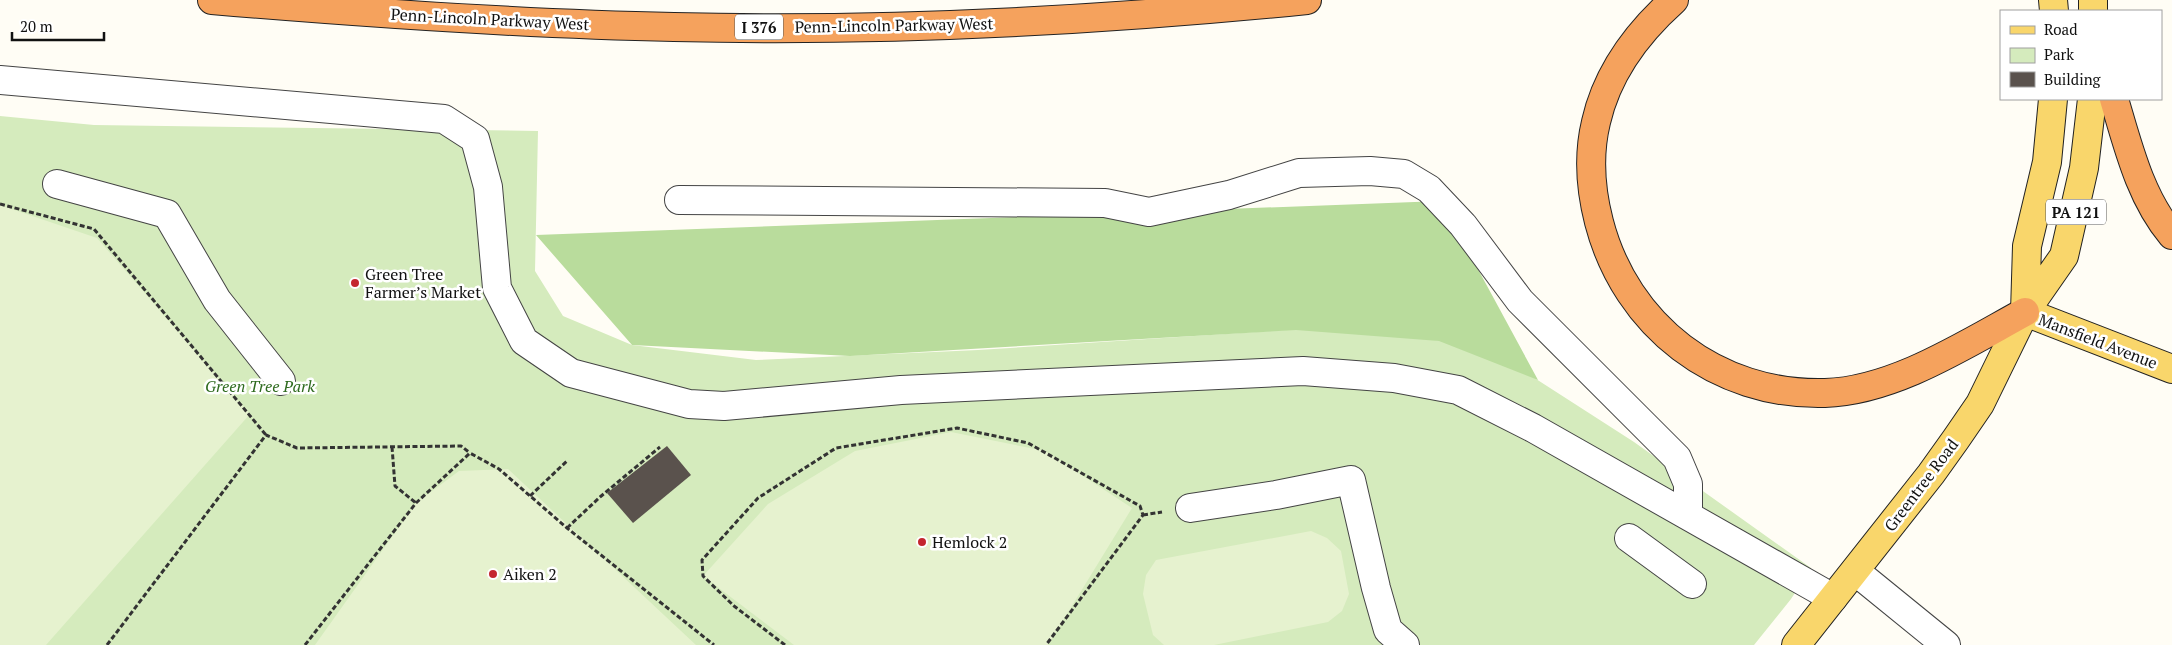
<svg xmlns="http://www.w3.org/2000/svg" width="2172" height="645" font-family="'PT Serif',serif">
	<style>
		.green { fill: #d5ebbd }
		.forest { fill: #b9dc9c }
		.pitch { fill: #e6f2cf }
		.building { fill: #5a524d }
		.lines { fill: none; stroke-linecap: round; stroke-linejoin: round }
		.minor-casing { stroke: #444; stroke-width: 30 }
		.major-casing { stroke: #222; stroke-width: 30 }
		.highway-casing { stroke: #222; stroke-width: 30 }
		.path { stroke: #333; stroke-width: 3; stroke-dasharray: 5 2.5; stroke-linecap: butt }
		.minor { stroke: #fff; stroke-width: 28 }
		.major { stroke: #f9d66b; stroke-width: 28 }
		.highway { stroke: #f5a25d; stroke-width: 28 }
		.poi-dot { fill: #c4262e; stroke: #fff; stroke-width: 2 }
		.labels { text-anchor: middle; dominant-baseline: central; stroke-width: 5; stroke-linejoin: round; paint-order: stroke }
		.shield { fill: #fff; stroke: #585858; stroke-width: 1 }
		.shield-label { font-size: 15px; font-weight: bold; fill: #111 }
		.street-label { font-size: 16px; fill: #111; stroke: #fff }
		.poi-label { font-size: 16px; fill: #111; stroke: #fff; text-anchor: start }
		.park-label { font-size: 16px; font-style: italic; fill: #2f6b1f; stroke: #fff }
	</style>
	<rect width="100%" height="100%" fill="#fffdf5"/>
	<!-- green -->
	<path class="green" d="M 0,116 L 94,125 L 538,131 L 535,271 L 563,316 L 632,345 L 756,360 L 978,350 L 1318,328 L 1483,345 L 1634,442 L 1811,568 L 1791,599 L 1754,645 L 0,645 Z"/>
	<!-- forest -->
	<path class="forest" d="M 1441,201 L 1538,380 L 1439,341 L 1296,330 L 850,356 L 632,345 L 536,235 Z"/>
	<!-- pitch -->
	<path class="pitch" d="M 0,205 L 97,238 L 250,414 L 46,645 L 0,645 Z
		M 951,432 L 1045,451 L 1132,508 L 1048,645 L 794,645 L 703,576 L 768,504 L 855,451 Z
		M 508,469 L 696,645 L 315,645 L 416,503 L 459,471 Z
		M 1311,531 L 1327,538 L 1341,551 L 1349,594 L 1342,611 L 1328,622 L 1214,645 L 1164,645 L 1153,635 L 1143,594 L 1146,575 L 1156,560 Z"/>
	<!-- building -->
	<path class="building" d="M 667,446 L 691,475 L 633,523 L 607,493 Z"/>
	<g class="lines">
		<!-- minor casing -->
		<g class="minor-casing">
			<path id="minor" d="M 0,80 L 444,119 L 475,139 L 488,187 L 497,288 L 524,341 L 571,373 L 689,404 L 724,406 L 901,390 L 1303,371 L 1394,378 L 1458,390 L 1533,428 L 1833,598
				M 57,184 L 167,214 L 217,300 L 281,381
				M 679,200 L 1105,203 L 1149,212 L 1229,195 L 1299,173 L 1370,171 L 1404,174 L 1429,189 L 1463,225 L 1520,301 L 1677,458 L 1688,484 L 1688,515
				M 1190,508 L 1276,495 L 1351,480 L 1376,588 L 1388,630 L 1405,645
				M 1629,538 L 1692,584
				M 1855,571 L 1946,645"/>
		</g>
		<!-- major casing -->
		<g class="major-casing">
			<path id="major" d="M 2053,0 L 2054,11
				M 2093,0 L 2093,11
				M 2025,312 L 2027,246 L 2047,162 L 2053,99
				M 2025,312 L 2172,369
				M 1796,645 L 1931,474 L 1956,439 L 1980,404 L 2025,312 L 2064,256 L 2084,168 L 2092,99"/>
		</g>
		<!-- highway casing -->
		<g class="highway-casing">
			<path id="highway" d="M 212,0 C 366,13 519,24 674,27 C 885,32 1097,21 1307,0
				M 1674,0 C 1637,33 1607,73 1596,122 C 1588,155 1591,191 1599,222 C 1626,326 1717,396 1825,393 C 1894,391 1966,344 2025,312
				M 2114,99 C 2128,146 2140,197 2172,235"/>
		</g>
		<!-- path -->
		<path class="path" d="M 0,204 L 94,229 L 266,435
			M 392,447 L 395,486 L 416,503
			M 530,496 L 568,460
			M 1143,515 L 1162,512
			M 567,528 L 600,497 L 660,447
			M 107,645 L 266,435 L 297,448 L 461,446 L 470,453
			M 305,645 L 416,503 L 470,453 L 499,469 L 567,528 L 714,645
			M 785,645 L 734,606 L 703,576 L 702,560 L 758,498 L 836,448 L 957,428 L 1028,443 L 1140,506 L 1143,515 L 1046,645"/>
		<!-- minor -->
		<use href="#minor" class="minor"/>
		<!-- major -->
		<use href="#major" class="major"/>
		<!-- highway -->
		<use href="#highway" class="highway"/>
	</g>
	<!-- markers -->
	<g class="poi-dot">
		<circle cx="355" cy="283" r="5"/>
		<circle cx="922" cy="542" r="5"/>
		<circle cx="493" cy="574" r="5"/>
	</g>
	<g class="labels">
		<!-- shield labels -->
		<g class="shield">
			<rect x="735" y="14.5" width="48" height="25" rx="4"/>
			<rect x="2046" y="199.5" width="60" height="25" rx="4"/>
		</g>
		<g class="shield-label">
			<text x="759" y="27">I 376</text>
			<text x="2076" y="212">PA 121</text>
		</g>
		<!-- street labels -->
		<g class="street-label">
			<text transform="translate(490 19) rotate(3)">Penn-Lincoln Parkway West</text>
			<text transform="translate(894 25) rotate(-1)">Penn-Lincoln Parkway West</text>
			<text transform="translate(2098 341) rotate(21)">Mansfield Avenue</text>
			<text transform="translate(1921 485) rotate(-53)">Greentree Road</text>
		</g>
		<!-- poi labels -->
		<g class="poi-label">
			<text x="365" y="274">Green Tree<tspan x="365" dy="18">Farmer’s Market</tspan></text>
			<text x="932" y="542">Hemlock 2</text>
			<text x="503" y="574">Aiken 2</text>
		</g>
		<!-- park labels -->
		<g class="park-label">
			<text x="260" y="386">Green Tree Park</text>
		</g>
	</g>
	<!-- legend -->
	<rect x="2000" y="10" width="162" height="90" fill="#ffffff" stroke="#a0a0a0"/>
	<rect x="2010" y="26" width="25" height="8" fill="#f9d66b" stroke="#a0a0a0"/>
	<text x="2044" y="35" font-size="15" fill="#111111">Road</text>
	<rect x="2010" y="48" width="25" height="15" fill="#d5ebbd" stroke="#a0a0a0"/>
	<text x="2044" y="60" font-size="15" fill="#111111">Park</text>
	<rect x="2010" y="72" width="25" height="15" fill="#5a524d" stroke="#a0a0a0"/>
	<text x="2044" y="85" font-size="15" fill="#111111">Building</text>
	<!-- scale -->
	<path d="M12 32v8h92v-8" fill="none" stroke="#111111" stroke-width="2.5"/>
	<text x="20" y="32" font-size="15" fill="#111111" stroke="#ffffff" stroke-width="4" paint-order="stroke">20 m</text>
</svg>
